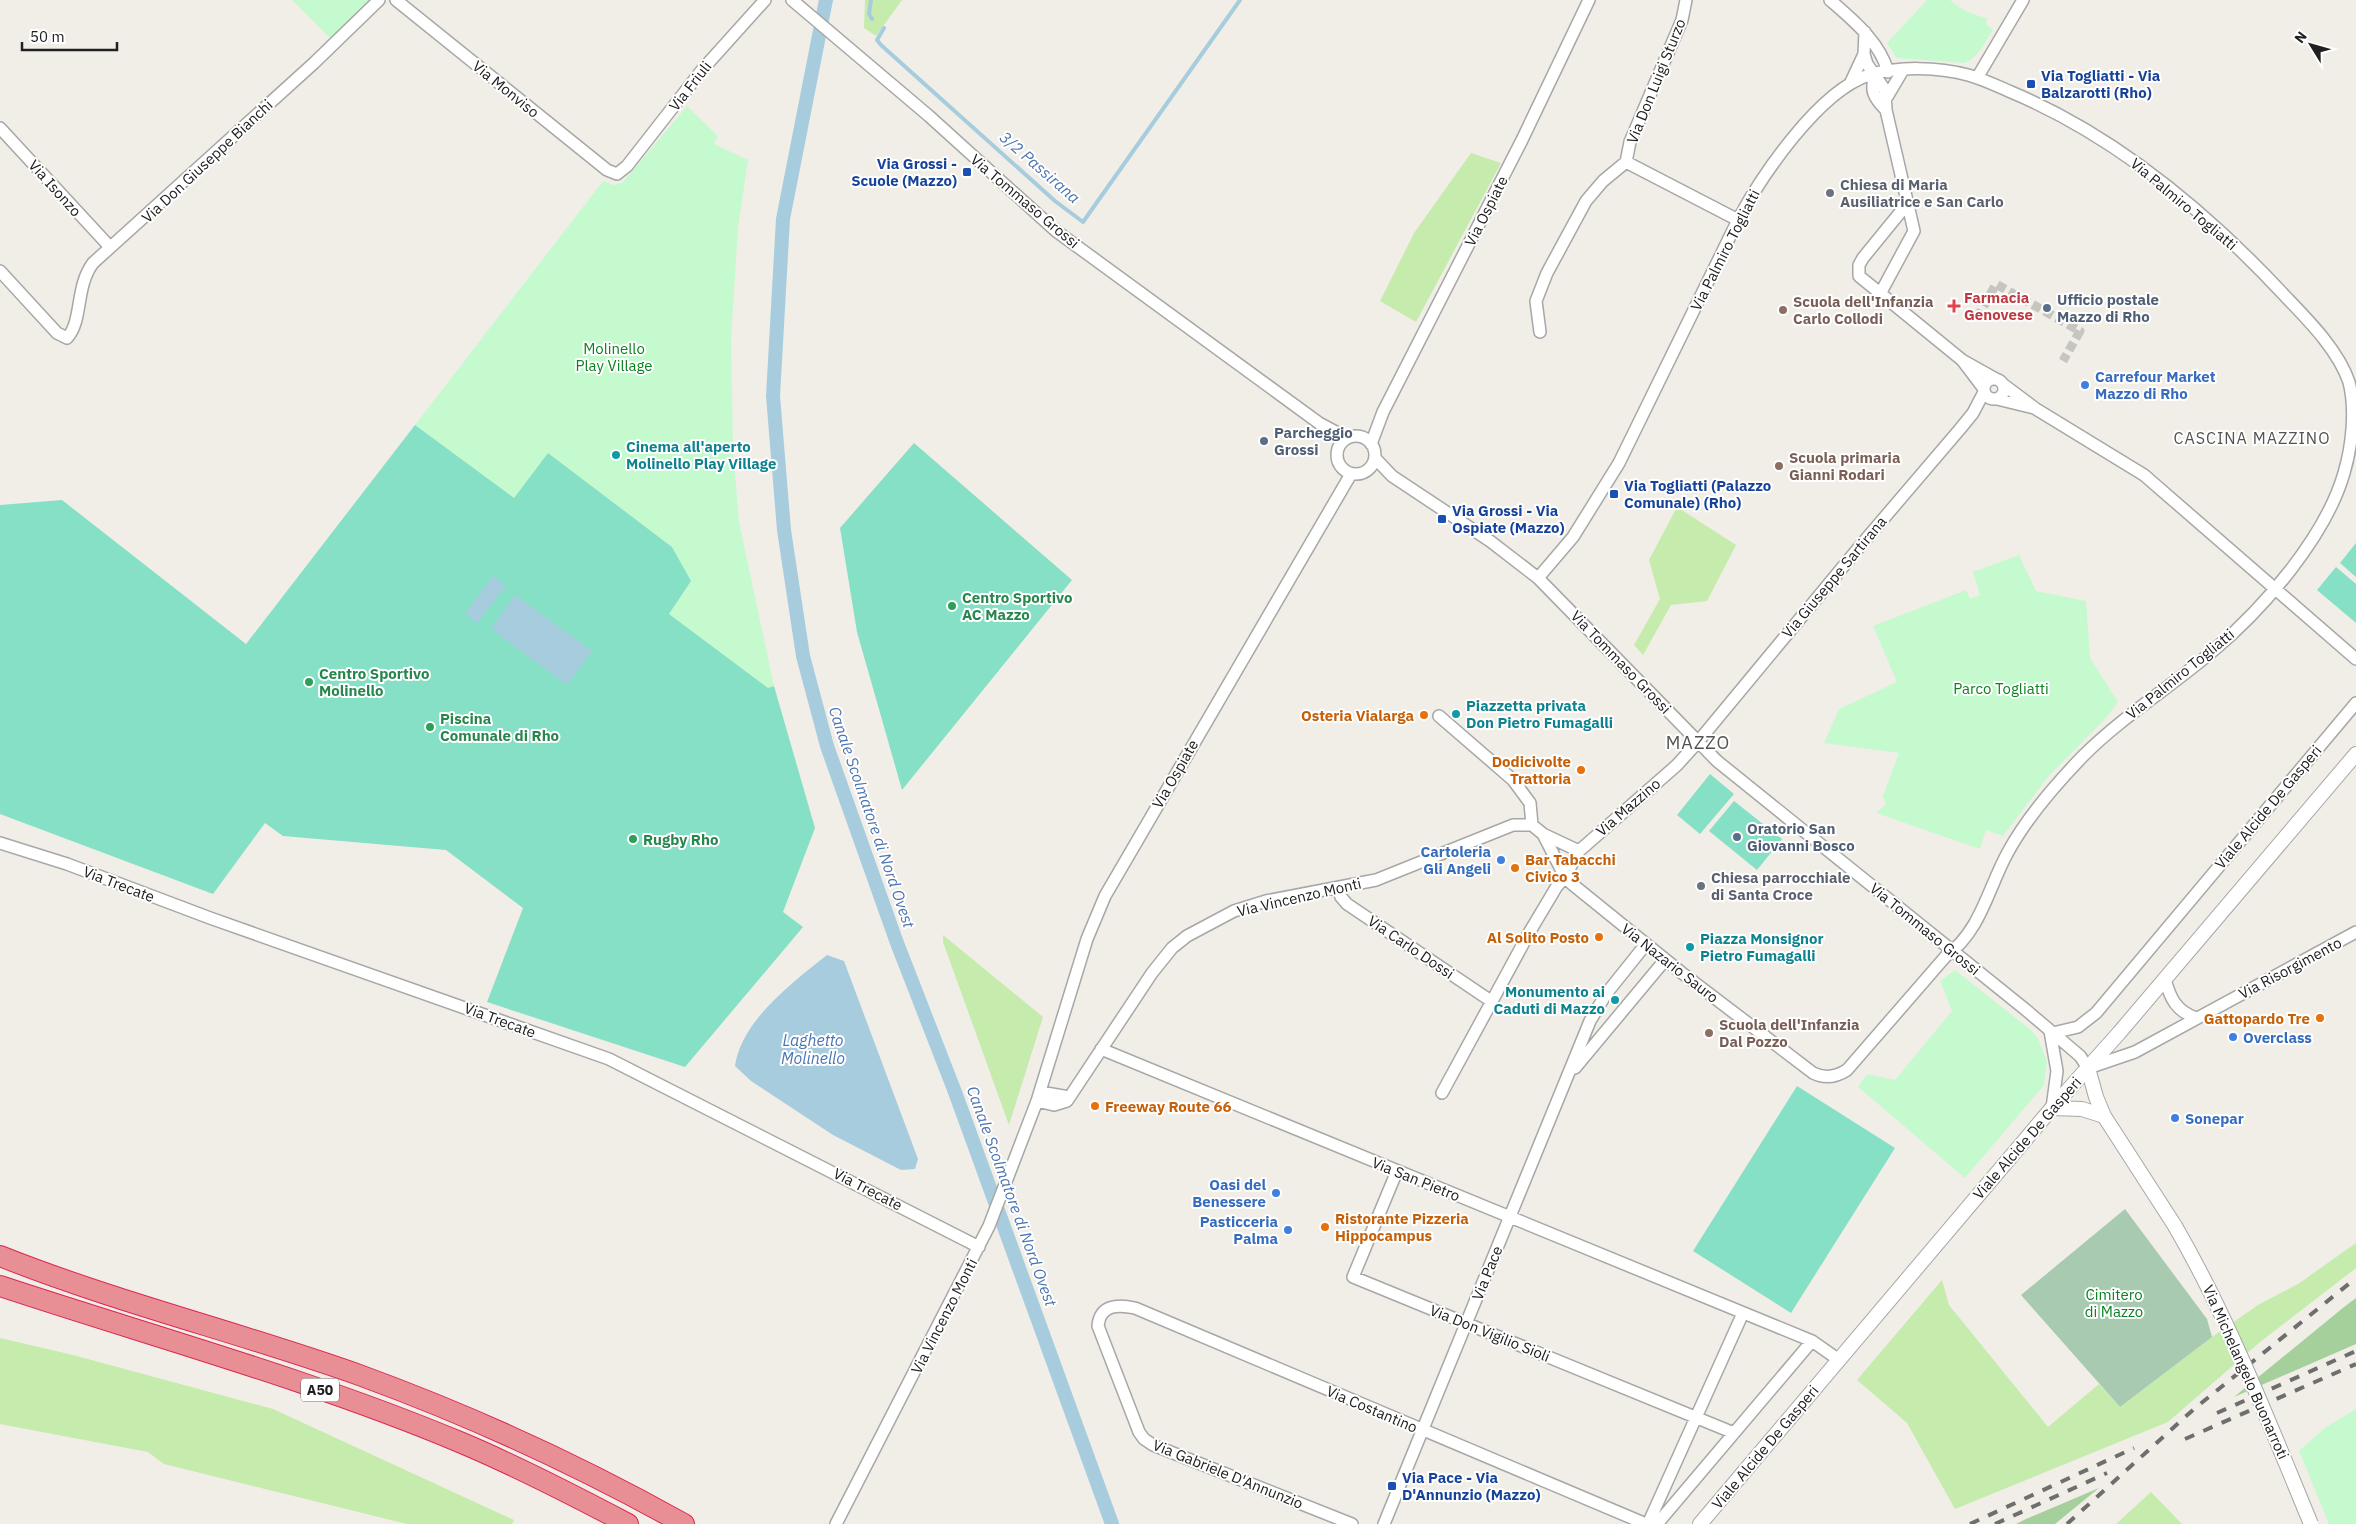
<svg xmlns="http://www.w3.org/2000/svg" width="2356" height="1524" font-family="'IBM Plex Sans',sans-serif">
	<style>
		.grass { fill: #c5ebad }
		.forest { fill: #a6d09b }
		.cemetery { fill: #a8cab0 }
		.park { fill: #c5face }
		.pitch { fill: #85e0c6 }
		.water { fill: #a7ccde }
		.lines { fill: none; stroke-linecap: round; stroke-linejoin: round }
		.stream { stroke: #a7ccde; stroke-width: 4 }
		.canal { stroke: #a7ccde; stroke-width: 14 }
		.pedestrian-tunnel { stroke: #c7c5bf; stroke-width: 9; stroke-dasharray: 9 4.5; stroke-linecap: butt }
		.minor-casing { stroke: #a7a7a7; stroke-width: 14 }
		.tertiary-casing { stroke: #a7a7a7; stroke-width: 16 }
		.motorway-casing { stroke: #dd2652; stroke-width: 22 }
		.minor { stroke: #fff; stroke-width: 11 }
		.tertiary { stroke: #fff; stroke-width: 14 }
		.motorway { stroke: #e88f96; stroke-width: 20 }
		.rail { stroke: #6e6e6e; stroke-width: 4; stroke-dasharray: 10 10; stroke-linecap: butt }
		.tertiary-bridge-casing { stroke: #a7a7a7; stroke-width: 16; stroke-linecap: butt }
		.tertiary-bridge { stroke: #fff; stroke-width: 14 }
		.transit-dot { fill: #1a4fb4; stroke: #fff; stroke-width: 2 }
		.worship-dot { fill: #6b7280; stroke: #fff; stroke-width: 2 }
		.health-dot { fill: #e0444e; stroke: #fff; stroke-width: 2 }
		.service-dot { fill: #5c6f8a; stroke: #fff; stroke-width: 2 }
		.education-dot { fill: #8d6e63; stroke: #fff; stroke-width: 2 }
		.shop-dot { fill: #3f7fe0; stroke: #fff; stroke-width: 2 }
		.culture-dot { fill: #0f9aa8; stroke: #fff; stroke-width: 2 }
		.leisure-dot { fill: #2e9e5b; stroke: #fff; stroke-width: 2 }
		.food-dot { fill: #e8710a; stroke: #fff; stroke-width: 2 }
		.labels { text-anchor: middle; dominant-baseline: central; stroke-width: 4; stroke-linejoin: round; paint-order: stroke }
		.shield { fill: #fff; stroke: #636363; stroke-width: 1 }
		.shield-label { font-size: 14px; font-weight: bold; fill: #202020 }
		.transit-label { font-size: 15px; font-weight: bold; fill: #164399; stroke: #fff; text-anchor: start }
		.street-label { font-size: 15px; fill: #202020; stroke: #fff }
		.worship-label { font-size: 15px; font-weight: bold; fill: #5b616d; stroke: #fff; text-anchor: start }
		.health-label { font-size: 15px; font-weight: bold; fill: #be3a42; stroke: #fff; text-anchor: start }
		.service-label { font-size: 15px; font-weight: bold; fill: #4e5e75; stroke: #fff; text-anchor: start }
		.education-label { font-size: 15px; font-weight: bold; fill: #785e54; stroke: #fff; text-anchor: start }
		.park-label { font-size: 15px; fill: #0b8221; stroke: #fff }
		.shop-label { font-size: 15px; font-weight: bold; fill: #366cbe; stroke: #fff; text-anchor: start }
		.culture-label { font-size: 15px; font-weight: bold; fill: #0d838f; stroke: #fff; text-anchor: start }
		.leisure-label { font-size: 15px; font-weight: bold; fill: #27864d; stroke: #fff; text-anchor: start }
		.food-label { font-size: 15px; font-weight: bold; fill: #c56008; stroke: #fff; text-anchor: end }
		.water-label { font-size: 16px; font-style: italic; fill: #4b74b2; stroke: #fff }
		.neighbourhood-label { font-size: 16px; letter-spacing: 1px; fill: #535353; stroke: #fff }
		.quarter-label { font-size: 18px; letter-spacing: 1px; fill: #535353; stroke: #fff }
	</style>
	<rect width="100%" height="100%" fill="#f1eee7"/>
	<!-- grass -->
	<path class="grass" d="M 865,0 L 902,0 L 876,36 L 864,28 Z
		M 1471,153 L 1501,163 L 1416,322 L 1380,301 L 1414,233 Z
		M 1677,507 L 1736,545 L 1707,601 L 1671,605 L 1643,655 L 1634,645 L 1660,599 L 1649,560 Z
		M 943,935 L 1043,1017 L 1009,1125 L 943,942 Z
		M 2356,1243 L 2356,1268 L 2260,1342 L 2168,1422 L 1955,1509 L 1907,1423 L 1857,1380 L 1942,1280 L 1949,1305 L 2048,1427 L 2099,1384 L 2120,1407 L 2212,1337 L 2258,1305 L 2298,1284 Z
		M 0,1338 L 73,1355 L 273,1409 L 514,1520 L 512,1524 L 407,1524 L 164,1464 L 148,1452 L 0,1424 Z
		M 2151,1492 L 2182,1524 L 2116,1524 Z"/>
	<!-- forest -->
	<path class="forest" d="M 2356,1298 L 2356,1344 L 2234,1397 L 2344,1307 Z
		M 2099,1488 L 2055,1524 L 2016,1524 L 2026,1519 Z"/>
	<!-- cemetery -->
	<path class="cemetery" d="M 2125,1209 L 2207,1319 L 2212,1337 L 2120,1407 L 2021,1295 Z"/>
	<!-- park -->
	<path class="park" d="M 292,0 L 371,0 L 332,40 Z
		M 1927,0 L 1950,0 C 1961,10 1973,15 1987,18 L 1986,24 L 1993,30 C 1985,43 1979,56 1965,63 L 1897,58 L 1887,43 Z
		M 687,106 L 718,136 L 714,144 L 748,160 L 738,228 L 731,340 L 733,448 L 739,522 L 774,686 L 768,688 L 669,614 L 691,581 L 672,547 L 548,453 L 514,499 L 415,425 L 603,181 L 614,185 L 623,182 Z
		M 2019,555 L 2036,591 L 2086,601 L 2090,658 L 2118,702 L 2105,719 L 2048,777 L 2003,836 L 1986,830 L 1980,849 L 1876,813 L 1886,804 L 1883,796 L 1899,753 L 1824,743 L 1839,709 L 1897,682 L 1873,626 L 1966,590 L 1970,599 L 1980,595 L 1973,572 Z
		M 1955,970 L 2031,1030 L 2038,1039 L 2047,1061 L 2044,1085 L 1965,1178 L 1858,1087 L 1867,1074 L 1895,1080 L 1952,1011 L 1940,981 Z
		M 2356,1409 L 2356,1524 L 2329,1524 L 2299,1451 L 2326,1427 Z"/>
	<!-- pitch -->
	<path class="pitch" d="M 415,425 L 514,498 L 548,453 L 672,547 L 691,581 L 669,614 L 768,688 L 774,686 L 815,828 L 783,912 L 803,927 L 685,1067 L 487,1002 L 523,908 L 446,850 L 283,836 L 265,823 L 213,894 L 0,814 L 0,505 L 62,500 L 246,644 Z
		M 914,443 L 1072,580 L 902,790 L 857,632 L 840,528 Z
		M 2356,543 L 2356,577 L 2340,563 Z
		M 2336,567 L 2356,584 L 2356,623 L 2317,590 Z
		M 1710,774 L 1734,794 L 1700,834 L 1677,815 Z
		M 1734,801 L 1782,839 L 1757,870 L 1709,831 Z
		M 1797,1086 L 1895,1148 L 1791,1313 L 1693,1251 Z"/>
	<!-- water -->
	<path class="water" d="M 493,576 L 506,586 L 477,623 L 465,613 Z
		M 515,595 L 592,651 L 567,685 L 491,629 Z
		M 827,955 L 844,961 L 918,1159 L 915,1169 L 901,1170 L 833,1135 L 751,1081 L 735,1066 C 741,1021 793,982 827,955 Z"/>
	<g class="lines">
		<!-- stream -->
		<path class="stream" d="M 871,0 L 869,14 L 872,19
			M 884,28 L 877,40 L 881,45 L 1055,201 L 1083,222 L 1240,0"/>
		<!-- canal -->
		<path class="canal" d="M 826,0 L 783,219 L 773,396 L 784,530 L 803,656 L 827,746 L 897,943 L 955,1092 L 1112,1524"/>
		<!-- pedestrian-tunnel -->
		<path class="pedestrian-tunnel" d="M 1977,318 L 1996,284 L 2080,331 L 2063,361"/>
		<!-- minor casing -->
		<g class="minor-casing">
			<path id="minor" d="M 396,0 L 607,170 L 617,174 L 627,166 L 702,70 L 765,0
				M 792,0 L 929,116 L 1056,231 L 1319,423 L 1347,438
				M 1830,0 C 1853,20 1880,42 1888,72
				M 1865,32 L 1864,54 L 1867,64 L 1885,90 L 1886,110 L 1914,231 L 1880,294
				M 1876,74 C 1869,90 1874,98 1886,110
				M 1977,78 L 2023,0
				M 1850,84 L 1864,54
				M 1887,97 L 1903,70
				M 0,128 L 110,247
				M 1626,162 L 1630,142 L 1682,20 L 1686,0
				M 1907,204 L 1863,258 L 1859,265 L 1859,276 L 1962,360 L 1984,389
				M 0,271 L 57,333 L 67,338 C 83,321 75,287 93,263 L 314,63 L 379,0
				M 1540,332 L 1536,301 L 1547,273 L 1586,201 L 1603,181 L 1626,162 L 1738,220
				M 1962,360 L 1996,379
				M1984 389a10 10 0 1 1 20 0a10 10 0 1 1-20 0Z
				M 2004,385 L 2036,409 L 2144,475 L 2356,659
				M 1997,399 L 2034,408
				M1337 455a19 19 0 1 1 38 0a19 19 0 1 1-38 0Z
				M 1371,444 L 1383,412 L 1522,140 L 1589,0
				M 1375,458 L 1392,476 L 1490,541 L 1538,578 L 1717,761 L 2026,1010 L 2080,1056 L 2088,1068 L 2135,1052 L 2356,932
				M 1538,578 L 1573,537 L 1619,463 L 1738,220 C 1762,175 1819,91 1869,75 C 1899,66 1938,67 1968,75 C 1983,79 1997,86 2011,92 C 2116,136 2208,213 2286,297 C 2309,321 2338,350 2349,382 C 2356,410 2352,446 2344,473 C 2326,536 2264,608 2214,650 C 2171,687 2123,716 2083,756 C 2055,785 2027,817 2008,852 C 1988,888 1981,931 1946,956 L 1847,1070 C 1836,1077 1825,1079 1813,1073 L 1682,973 L 1572,884 L 1565,877 L 1543,834
				M 1439,716 L 1513,780 L 1530,803 L 1532,825
				M 0,843 L 67,864 L 210,918 L 609,1059 L 979,1247
				M 1338,888 L 1341,897 L 1347,904 L 1491,1001
				M 2165,979 C 2170,998 2176,1011 2196,1018
				M 2050,1031 L 2057,1071 L 2052,1108
				M 2053,1033 L 2078,1027 L 2096,1013 L 2356,703
				M 1101,1049 L 1812,1341 L 1839,1360
				M 1575,1068 L 1665,960
				M 1040,1092 L 1069,1097
				M 1442,1093 L 1529,933 L 1557,886 L 1565,877 L 1579,851 L 1677,765 L 1697,743 L 1861,545 L 1960,429 L 1973,413 L 1984,392
				M 1037,1101 L 1054,1105 L 1067,1101 L 1152,973 L 1172,948 L 1187,936 L 1234,911 L 1266,901 L 1376,880 L 1513,825 L 1532,825 L 1543,834 L 1579,851
				M 1397,1171 L 1353,1277 L 1734,1433
				M 836,1524 L 989,1226 L 1037,1101 L 1087,939 L 1105,896 L 1351,474
				M 1352,1524 L 1153,1445 L 1144,1439 L 1139,1432 L 1098,1326 C 1100,1305 1117,1304 1135,1308 L 1646,1524
				M 1384,1524 L 1590,1021 L 1606,994 L 1646,944
				M 1648,1524 L 1743,1313
				M 1657,1524 L 1812,1341"/>
		</g>
		<!-- tertiary casing -->
		<g class="tertiary-casing">
			<path id="tertiary" d="M 2088,1068 L 2096,1097 L 2104,1116 L 2175,1226
				M 2052,1108 L 2082,1109 L 2104,1116
				M 1700,1524 L 2052,1108 L 2119,1033 L 2356,754"/>
		</g>
		<!-- motorway casing -->
		<g class="motorway-casing">
			<path id="motorway" d="M 0,1256 C 118,1303 242,1333 362,1376 C 474,1417 580,1466 684,1524
				M 0,1286 C 154,1337 312,1380 462,1443 C 519,1467 573,1495 628,1524"/>
		</g>
		<!-- minor -->
		<use href="#minor" class="minor"/>
		<!-- tertiary -->
		<use href="#tertiary" class="tertiary"/>
		<!-- motorway -->
		<use href="#motorway" class="motorway"/>
		<!-- rail -->
		<path class="rail" d="M 2217,1413 L 2356,1351
			M 2185,1439 L 2356,1364
			M 1970,1524 L 2134,1448
			M 1995,1524 L 2107,1473
			M 2067,1524 L 2194,1409 L 2356,1278"/>
		<!-- tertiary-bridge casing -->
		<g class="tertiary-bridge-casing">
			<path id="tertiary-bridge" d="M 2175,1226 C 2230,1321 2269,1423 2311,1524"/>
		</g>
		<!-- tertiary-bridge -->
		<use href="#tertiary-bridge" class="tertiary-bridge"/>
	</g>
	<!-- markers -->
	<g class="transit-dot">
		<rect x="2026" y="79" width="10" height="10" rx="2.5"/>
		<rect x="962" y="167" width="10" height="10" rx="2.5"/>
		<rect x="1609" y="489" width="10" height="10" rx="2.5"/>
		<rect x="1437" y="514" width="10" height="10" rx="2.5"/>
		<rect x="1387" y="1481" width="10" height="10" rx="2.5"/>
	</g>
	<g class="worship-dot">
		<circle cx="1830" cy="193" r="5"/>
		<circle cx="1701" cy="886" r="5"/>
	</g>
	<path class="health-dot" d="M1951.5 298.5h5v5h5v5h-5v5h-5v-5h-5v-5h5z"/>
	<g class="service-dot">
		<circle cx="2047" cy="308" r="5"/>
		<circle cx="1264" cy="441" r="5"/>
		<circle cx="1737" cy="837" r="5"/>
	</g>
	<g class="education-dot">
		<circle cx="1783" cy="310" r="5"/>
		<circle cx="1779" cy="466" r="5"/>
		<circle cx="1709" cy="1033" r="5"/>
	</g>
	<g class="shop-dot">
		<circle cx="2085" cy="385" r="5"/>
		<circle cx="1501" cy="860" r="5"/>
		<circle cx="2233" cy="1037" r="5"/>
		<circle cx="2175" cy="1118" r="5"/>
		<circle cx="1276" cy="1193" r="5"/>
		<circle cx="1288" cy="1230" r="5"/>
	</g>
	<g class="culture-dot">
		<circle cx="616" cy="455" r="5"/>
		<circle cx="1456" cy="714" r="5"/>
		<circle cx="1690" cy="947" r="5"/>
		<circle cx="1615" cy="1000" r="5"/>
	</g>
	<g class="leisure-dot">
		<circle cx="952" cy="606" r="5"/>
		<circle cx="309" cy="682" r="5"/>
		<circle cx="430" cy="727" r="5"/>
		<circle cx="633" cy="839" r="5"/>
	</g>
	<g class="food-dot">
		<circle cx="1424" cy="715" r="5"/>
		<circle cx="1581" cy="770" r="5"/>
		<circle cx="1515" cy="868" r="5"/>
		<circle cx="1599" cy="937" r="5"/>
		<circle cx="2320" cy="1018" r="5"/>
		<circle cx="1095" cy="1106" r="5"/>
		<circle cx="1325" cy="1227" r="5"/>
	</g>
	<g class="labels">
		<!-- shield labels -->
		<rect class="shield" x="301" y="1378.5" width="38" height="23" rx="4"/>
		<g class="shield-label">
			<text x="320" y="1390">A50</text>
		</g>
		<!-- transit labels -->
		<g class="transit-label">
			<text x="2041" y="75">Via Togliatti - Via<tspan x="2041" dy="17">Balzarotti (Rho)</tspan></text>
			<text x="957" y="163" text-anchor="end">Via Grossi -<tspan x="957" dy="17">Scuole (Mazzo)</tspan></text>
			<text x="1624" y="485">Via Togliatti (Palazzo<tspan x="1624" dy="17">Comunale) (Rho)</tspan></text>
			<text x="1452" y="510">Via Grossi - Via<tspan x="1452" dy="17">Ospiate (Mazzo)</tspan></text>
			<text x="1402" y="1477">Via Pace - Via<tspan x="1402" dy="17">D'Annunzio (Mazzo)</tspan></text>
		</g>
		<!-- street labels -->
		<g class="street-label">
			<text transform="translate(1656 81) rotate(-68)">Via Don Luigi Sturzo</text>
			<text transform="translate(690 86) rotate(-52)">Via Friuli</text>
			<text transform="translate(506 89) rotate(39)">Via Monviso</text>
			<text transform="translate(207 161) rotate(-43)">Via Don Giuseppe Bianchi</text>
			<text transform="translate(55 188) rotate(48)">Via Isonzo</text>
			<text transform="translate(1025 201) rotate(40)">Via Tommaso Grossi</text>
			<text transform="translate(2184 204) rotate(40)">Via Palmiro Togliatti</text>
			<text transform="translate(1486 211) rotate(-63)">Via Ospiate</text>
			<text transform="translate(1725 250) rotate(-63)">Via Palmiro Togliatti</text>
			<text transform="translate(1834 577) rotate(-50)">Via Giuseppe Sartirana</text>
			<text transform="translate(1621 662) rotate(46)">Via Tommaso Grossi</text>
			<text transform="translate(2180 674) rotate(-39)">Via Palmiro Togliatti</text>
			<text transform="translate(1175 774) rotate(-60)">Via Ospiate</text>
			<text transform="translate(1628 807) rotate(-41)">Via Mazzino</text>
			<text transform="translate(2268 807) rotate(-50)">Viale Alcide De Gasperi</text>
			<text transform="translate(119 884) rotate(21)">Via Trecate</text>
			<text transform="translate(1299 897) rotate(-13)">Via Vincenzo Monti</text>
			<text transform="translate(1925 929) rotate(39)">Via Tommaso Grossi</text>
			<text transform="translate(1411 947) rotate(34)">Via Carlo Dossi</text>
			<text transform="translate(1670 963) rotate(38)">Via Nazario Sauro</text>
			<text transform="translate(2290 968) rotate(-28)">Via Risorgimento</text>
			<text transform="translate(500 1020) rotate(20)">Via Trecate</text>
			<text transform="translate(2027 1138) rotate(-49)">Viale Alcide De Gasperi</text>
			<text transform="translate(1416 1179) rotate(22)">Via San Pietro</text>
			<text transform="translate(868 1189) rotate(27)">Via Trecate</text>
			<text transform="translate(1487 1273) rotate(-68)">Via Pace</text>
			<text transform="translate(944 1316) rotate(-63)">Via Vincenzo Monti</text>
			<text transform="translate(1490 1333) rotate(22)">Via Don Vigilio Sioli</text>
			<text transform="translate(2246 1372) rotate(66)">Via Michelangelo Buonarroti</text>
			<text transform="translate(1372 1409) rotate(23)">Via Costantino</text>
			<text transform="translate(1765 1447) rotate(-50)">Viale Alcide De Gasperi</text>
			<text transform="translate(1228 1474) rotate(22)">Via Gabriele D'Annunzio</text>
		</g>
		<!-- worship labels -->
		<g class="worship-label">
			<text x="1840" y="184">Chiesa di Maria<tspan x="1840" dy="17">Ausiliatrice e San Carlo</tspan></text>
			<text x="1711" y="877">Chiesa parrocchiale<tspan x="1711" dy="17">di Santa Croce</tspan></text>
		</g>
		<!-- health labels -->
		<g class="health-label">
			<text x="1964" y="297">Farmacia<tspan x="1964" dy="17">Genovese</tspan></text>
		</g>
		<!-- service labels -->
		<g class="service-label">
			<text x="2057" y="299">Ufficio postale<tspan x="2057" dy="17">Mazzo di Rho</tspan></text>
			<text x="1274" y="432">Parcheggio<tspan x="1274" dy="17">Grossi</tspan></text>
			<text x="1747" y="828">Oratorio San<tspan x="1747" dy="17">Giovanni Bosco</tspan></text>
		</g>
		<!-- education labels -->
		<g class="education-label">
			<text x="1793" y="301">Scuola dell'Infanzia<tspan x="1793" dy="17">Carlo Collodi</tspan></text>
			<text x="1789" y="457">Scuola primaria<tspan x="1789" dy="17">Gianni Rodari</tspan></text>
			<text x="1719" y="1024">Scuola dell'Infanzia<tspan x="1719" dy="17">Dal Pozzo</tspan></text>
		</g>
		<!-- park labels -->
		<g class="park-label">
			<text x="614" y="348">Molinello<tspan x="614" dy="17">Play Village</tspan></text>
			<text x="2001" y="688">Parco Togliatti</text>
			<text x="2114" y="1294">Cimitero<tspan x="2114" dy="17">di Mazzo</tspan></text>
		</g>
		<!-- shop labels -->
		<g class="shop-label">
			<text x="2095" y="376">Carrefour Market<tspan x="2095" dy="17">Mazzo di Rho</tspan></text>
			<text x="1491" y="851" text-anchor="end">Cartoleria<tspan x="1491" dy="17">Gli Angeli</tspan></text>
			<text x="2243" y="1037">Overclass</text>
			<text x="2185" y="1118">Sonepar</text>
			<text x="1266" y="1184" text-anchor="end">Oasi del<tspan x="1266" dy="17">Benessere</tspan></text>
			<text x="1278" y="1221" text-anchor="end">Pasticceria<tspan x="1278" dy="17">Palma</tspan></text>
		</g>
		<!-- culture labels -->
		<g class="culture-label">
			<text x="626" y="446">Cinema all'aperto<tspan x="626" dy="17">Molinello Play Village</tspan></text>
			<text x="1466" y="705">Piazzetta privata<tspan x="1466" dy="17">Don Pietro Fumagalli</tspan></text>
			<text x="1700" y="938">Piazza Monsignor<tspan x="1700" dy="17">Pietro Fumagalli</tspan></text>
			<text x="1605" y="991" text-anchor="end">Monumento ai<tspan x="1605" dy="17">Caduti di Mazzo</tspan></text>
		</g>
		<!-- leisure labels -->
		<g class="leisure-label">
			<text x="962" y="597">Centro Sportivo<tspan x="962" dy="17">AC Mazzo</tspan></text>
			<text x="319" y="673">Centro Sportivo<tspan x="319" dy="17">Molinello</tspan></text>
			<text x="440" y="718">Piscina<tspan x="440" dy="17">Comunale di Rho</tspan></text>
			<text x="643" y="839">Rugby Rho</text>
		</g>
		<!-- food labels -->
		<g class="food-label">
			<text x="1414" y="715">Osteria Vialarga</text>
			<text x="1571" y="761">Dodicivolte<tspan x="1571" dy="17">Trattoria</tspan></text>
			<text x="1525" y="859" text-anchor="start">Bar Tabacchi<tspan x="1525" dy="17">Civico 3</tspan></text>
			<text x="1589" y="937">Al Solito Posto</text>
			<text x="2310" y="1018">Gattopardo Tre</text>
			<text x="1105" y="1106" text-anchor="start">Freeway Route 66</text>
			<text x="1335" y="1218" text-anchor="start">Ristorante Pizzeria<tspan x="1335" dy="17">Hippocampus</tspan></text>
		</g>
		<!-- water labels -->
		<g class="water-label">
			<text transform="translate(1040 167) rotate(41)">3/2 Passirana</text>
			<text transform="translate(872 817) rotate(71)">Canale Scolmatore di Nord Ovest</text>
			<text x="813" y="1040">Laghetto<tspan x="813" dy="18">Molinello</tspan></text>
			<text transform="translate(1012 1196) rotate(70)">Canale Scolmatore di Nord Ovest</text>
		</g>
		<!-- neighbourhood labels -->
		<g class="neighbourhood-label">
			<text x="2252" y="438">CASCINA MAZZINO</text>
		</g>
		<!-- quarter labels -->
		<g class="quarter-label">
			<text x="1698" y="742">MAZZO</text>
		</g>
	</g>
	<!-- north arrow -->
	<g transform="translate(2311 45) rotate(307)" stroke="#ffffff" stroke-width="4" paint-order="stroke">
	<path d="M0-4L9 19L0 12L-9 19Z" fill="#202020"/>
	<text y="-8" font-size="14" font-weight="bold" text-anchor="middle" fill="#202020">N</text>
	</g>
	<!-- scale -->
	<path d="M22 42v8h95v-8" fill="none" stroke="#202020" stroke-width="2.5"/>
	<text x="30" y="42" font-size="15" fill="#202020" stroke="#ffffff" stroke-width="4" paint-order="stroke">50 m</text>
</svg>
